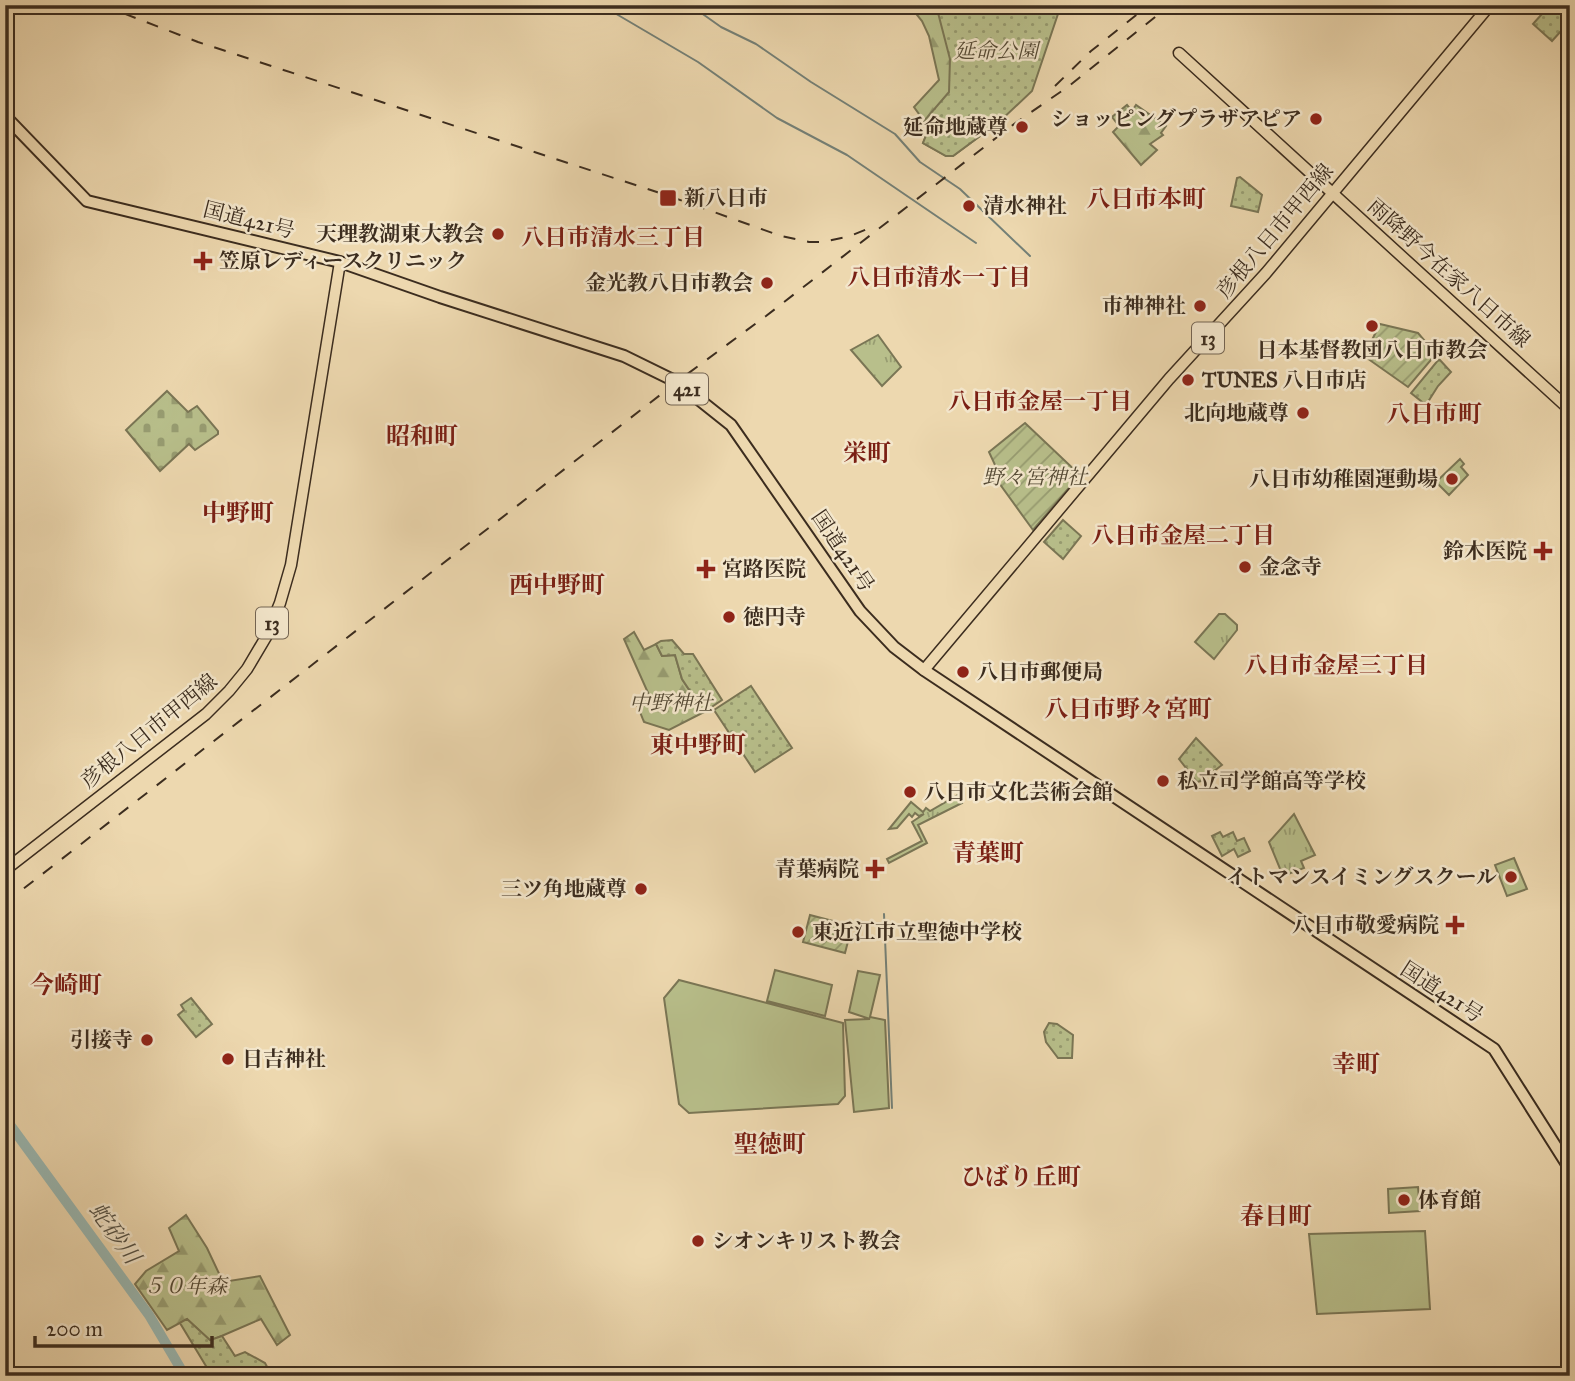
<svg xmlns="http://www.w3.org/2000/svg" width="1575" height="1381" font-family="'IM FELL Great Primer','Noto Serif JP',serif">
	<style>
		.grass { fill: url(#grass-tufts); stroke: #7a7655; stroke-width: 2 }
		.forest { fill: url(#forest-firs); stroke: #7a7655; stroke-width: 2 }
		.cemetery { fill: url(#cemetery-stones); stroke: #7a7655; stroke-width: 2 }
		.park { fill: url(#park-dots); stroke: #7a7655; stroke-width: 2 }
		.garden { fill: url(#garden-furrows); stroke: #7a7655; stroke-width: 2 }
		.pitch { fill: #b8bf8b; stroke: #7a7655; stroke-width: 2 }
		.lines { fill: none; stroke-linecap: round; stroke-linejoin: round }
		.stream { stroke: #748077; stroke-width: 2 }
		.river { stroke: #9ab8b2; stroke-width: 10 }
		.major-casing { stroke: #3c2d1f; stroke-width: 13 }
		.highway-casing { stroke: #3c2d1f; stroke-width: 14 }
		.major { stroke: #edd8af; stroke-width: 10 }
		.highway { stroke: #edd8af; stroke-width: 10 }
		.rail { stroke: #3c2d1f; stroke-width: 2; stroke-dasharray: 12 12; stroke-linecap: butt }
		.poi-dot { fill: #8f2418; stroke: #f3e6cb; stroke-width: 2.5 }
		.labels { text-anchor: middle; dominant-baseline: central; stroke-width: 5; stroke-linejoin: round; paint-order: stroke }
		.shield { fill: #f3e6cb; stroke: #736453; stroke-width: 2 }
		.shield-label { font-size: 19px; font-weight: bold; fill: #3c2d1f }
		.park-label { font-size: 21px; font-style: italic; fill: #554a35; stroke: #f3e6cb }
		.poi-label { font-size: 21px; font-weight: bold; fill: #3c2d1f; stroke: #f3e6cb; text-anchor: start }
		.street-label { font-size: 21px; fill: #3c2d1f; stroke: #f3e6cb }
		.neighbourhood-label { font-size: 23px; font-weight: bold; fill: #7a1f14; stroke: #f3e6cb }
		.water-label { font-size: 23px; font-style: italic; fill: #545044; stroke: #f3e6cb }
		.quarter-label { font-size: 24px; font-weight: bold; fill: #7a1f14; stroke: #f3e6cb }
	</style>
	<defs>
		<pattern id="grass-tufts" width="24" height="20" patternUnits="userSpaceOnUse" patternTransform="scale(1.75)"><rect width="24" height="20" fill="#b8bf8b"/><path d="M3 7l-1-3M5 7V3M7 7l1-3M15 17l-1-3M17 17v-4M19 17l1-3" fill="none" stroke="#979c71"/></pattern>
		<pattern id="forest-firs" width="22" height="20" patternUnits="userSpaceOnUse" patternTransform="scale(1.75)"><rect width="22" height="20" fill="#b8bf8b"/><path d="M5 1l3.5 6h-7zM16 11l3.5 6h-7z" fill="#979c71"/></pattern>
		<pattern id="cemetery-stones" width="16" height="16" patternUnits="userSpaceOnUse" patternTransform="scale(1.75)"><rect width="16" height="16" fill="#b8bf8b"/><path d="M2 7V4a2 2 0 0 1 4 0v3zM10 15v-3a2 2 0 0 1 4 0v3z" fill="#979c71"/></pattern>
		<pattern id="park-dots" width="8" height="8" patternUnits="userSpaceOnUse" patternTransform="scale(1.75)"><rect width="8" height="8" fill="#b8bf8b"/><path d="M2 2h.1M6 6h.1" fill="none" stroke="#979c71" stroke-width="1.8" stroke-linecap="round"/></pattern>
		<pattern id="garden-furrows" width="10" height="10" patternUnits="userSpaceOnUse" patternTransform="scale(1.75)"><rect width="10" height="10" fill="#b8bf8b"/><path d="M-1 1l2-2M0 10L10 0M9 11l2-2" fill="none" stroke="#979c71"/></pattern>
	</defs>
	<rect width="100%" height="100%" fill="#edd8af"/>
	<filter id="stains"><feTurbulence type="fractalNoise" baseFrequency=".00286" numOctaves="4"/><feColorMatrix values="0 0 0 0 .2 0 0 0 0 .09 0 0 0 0 .02 0 0 0 .5 -.17"/></filter>
	<radialGradient id="worn" r=".72"><stop offset=".6" stop-color="#630" stop-opacity="0"/><stop offset="1" stop-color="#630" stop-opacity=".3"/></radialGradient>
	<!-- grass -->
	<path class="grass" d="M 878,335 L 901,367 L 882,386 L 851,350 Z
		M 1219,614 L 1225,614 L 1237,625 L 1237,630 L 1214,659 L 1195,642 Z
		M 958,795 L 962,803 L 918,825 L 927,843 L 889,863 L 887,859 L 922,841 L 912,822 L 924,814 L 919,816 L 915,813 L 912,817 L 909,814 L 897,828 L 889,829 L 911,802 L 923,812 L 926,808 L 930,811 Z
		M 1294,814 L 1315,855 L 1301,861 L 1304,868 L 1283,876 L 1269,842 Z"/>
	<!-- forest -->
	<path class="forest" d="M 909,5 L 1011,5 L 999,122 L 953,156 L 946,156 L 923,143 L 929,128 L 914,107 L 939,80 L 929,36 L 922,21 Z
		M 1127,105 L 1132,111 L 1136,105 L 1166,126 L 1161,133 L 1163,135 L 1150,144 L 1157,150 L 1141,165 L 1113,132 L 1119,126 L 1112,117 Z
		M 634,632 L 644,650 L 656,644 L 662,656 L 675,655 L 682,679 L 704,712 L 669,730 L 644,722 L 636,702 L 649,695 L 624,639 Z
		M 186,1215 L 207,1248 L 223,1282 L 260,1276 L 290,1335 L 277,1345 L 261,1319 L 210,1341 L 187,1319 L 167,1330 L 135,1284 L 146,1271 L 179,1251 L 169,1228 Z"/>
	<!-- cemetery -->
	<path class="cemetery" d="M 167,391 L 188,412 L 197,406 L 218,431 L 218,434 L 195,450 L 189,444 L 160,471 L 126,430 Z"/>
	<!-- park -->
	<path class="park" d="M 936,5 L 1061,5 L 1032,91 L 999,122 L 953,156 L 946,156 L 923,143 L 929,128 L 924,121 L 949,92 L 950,59 Z
		M 1550,5 L 1559,5 L 1570,15 L 1570,21 L 1552,41 L 1533,24 Z
		M 1240,177 L 1262,195 L 1258,212 L 1231,206 L 1237,178 Z
		M 1439,359 L 1451,372 L 1438,386 L 1426,405 L 1411,393 Z
		M 1063,520 L 1081,536 L 1063,559 L 1044,542 Z
		M 672,640 L 684,654 L 693,654 L 722,700 L 704,712 L 682,679 L 675,655 L 662,656 L 656,644 L 661,641 Z
		M 751,686 L 792,748 L 755,772 L 714,710 Z
		M 1196,738 L 1222,765 L 1201,781 L 1197,782 L 1179,759 Z
		M 1220,832 L 1223,837 L 1233,832 L 1237,841 L 1244,838 L 1250,851 L 1238,857 L 1234,849 L 1222,856 L 1212,836 Z
		M 191,998 L 212,1024 L 196,1037 L 178,1015 L 184,1010 L 181,1005 Z
		M 1049,1023 L 1057,1024 L 1073,1035 L 1072,1058 L 1058,1058 L 1046,1042 L 1044,1032 Z
		M 187,1319 L 210,1340 L 222,1336 L 235,1356 L 245,1352 L 265,1363 L 271,1374 L 267,1376 L 212,1376 L 180,1323 Z"/>
	<!-- garden -->
	<path class="garden" d="M 1380,324 L 1418,333 L 1436,354 L 1408,387 L 1364,356 Z
		M 1025,423 L 1080,475 L 1033,530 L 994,476 L 996,467 L 989,452 Z
		M 810,915 L 852,926 L 845,953 L 803,942 Z"/>
	<!-- pitch -->
	<path class="pitch" d="M 1460,459 L 1464,464 L 1461,467 L 1468,475 L 1449,495 L 1436,482 Z
		M 1514,858 L 1527,889 L 1507,896 L 1495,865 Z
		M 775,970 L 832,985 L 825,1016 L 767,1001 Z
		M 858,971 L 880,975 L 870,1017 L 885,1020 L 889,1108 L 854,1112 L 845,1020 L 870,1019 L 849,1012 Z
		M 679,980 L 843,1023 L 845,1096 L 838,1104 L 689,1113 L 679,1104 L 664,998 Z
		M 1418,1187 L 1420,1211 L 1389,1213 L 1388,1189 Z
		M 1425,1231 L 1430,1309 L 1317,1314 L 1309,1234 Z"/>
	<g class="lines">
		<!-- stream -->
		<path class="stream" d="M 601,5 L 698,62 L 777,118 L 847,155 L 976,243
			M 690,5 L 721,27 L 756,44 L 811,82 L 895,134 L 920,162 L 960,189 L 1030,256
			M 884,914 L 892,1108"/>
		<!-- river -->
		<path class="river" d="M 5,1118 L 149,1315 L 185,1376"/>
		<!-- major casing -->
		<g class="major-casing">
			<path id="major" d="M 1179,53 L 1570,410
				M 924,670 L 1169,379 L 1266,273 L 1490,5
				M 5,870 L 206,714 L 229,691 L 247,669 L 266,637 L 280,603 L 291,565 L 340,262"/>
		</g>
		<!-- highway casing -->
		<g class="highway-casing">
			<path id="highway" d="M 5,116 L 87,201 L 340,262 L 440,297 L 624,356 L 677,382 L 731,425 L 860,611 L 894,647 L 924,670 L 1494,1049 L 1570,1169"/>
		</g>
		<!-- major -->
		<use href="#major" class="major"/>
		<!-- highway -->
		<use href="#highway" class="highway"/>
		<!-- rail -->
		<path class="rail" d="M 102,5 L 198,42 L 669,196 L 781,236 L 809,242 L 823,242 L 850,236 L 872,227
			M 1055,86 L 1091,51 L 1149,5
			M 5,903 L 682,378 L 766,316 L 1014,124 L 1069,86 L 1170,5"/>
	</g>
	<!-- markers -->
	<g class="poi-dot">
		<circle cx="1316" cy="119" r="7"/>
		<circle cx="1022" cy="127" r="7"/>
		<rect x="659" y="189" width="18" height="18" rx="3.5"/>
		<circle cx="969" cy="206" r="7"/>
		<circle cx="498" cy="234" r="7"/>
		<path d="M199.5 250.5h7v7h7v7h-7v7h-7v-7h-7v-7h7z"/>
		<circle cx="767" cy="283" r="7"/>
		<circle cx="1200" cy="306" r="7"/>
		<circle cx="1372" cy="326" r="7"/>
		<circle cx="1188" cy="380" r="7"/>
		<circle cx="1303" cy="413" r="7"/>
		<circle cx="1452" cy="479" r="7"/>
		<path d="M1539.5 540.5h7v7h7v7h-7v7h-7v-7h-7v-7h7z"/>
		<circle cx="1245" cy="567" r="7"/>
		<path d="M702.5 558.5h7v7h7v7h-7v7h-7v-7h-7v-7h7z"/>
		<circle cx="729" cy="617" r="7"/>
		<circle cx="963" cy="672" r="7"/>
		<circle cx="1163" cy="781" r="7"/>
		<circle cx="910" cy="792" r="7"/>
		<path d="M871.5 858.5h7v7h7v7h-7v7h-7v-7h-7v-7h7z"/>
		<circle cx="1511" cy="877" r="7"/>
		<circle cx="641" cy="889" r="7"/>
		<path d="M1451.5 914.5h7v7h7v7h-7v7h-7v-7h-7v-7h7z"/>
		<circle cx="798" cy="932" r="7"/>
		<circle cx="147" cy="1040" r="7"/>
		<circle cx="228" cy="1059" r="7"/>
		<circle cx="1404" cy="1200" r="7"/>
		<circle cx="698" cy="1241" r="7"/>
	</g>
	<g class="labels">
		<!-- shield labels -->
		<g class="shield">
			<rect x="1192" y="322.5" width="32" height="31" rx="5"/>
			<rect x="666" y="373.5" width="42" height="31" rx="5"/>
			<rect x="256" y="607.5" width="32" height="31" rx="5"/>
		</g>
		<g class="shield-label">
			<text x="1208" y="338">13</text>
			<text x="687" y="389">421</text>
			<text x="272" y="623">13</text>
		</g>
		<!-- park labels -->
		<g class="park-label">
			<text x="996" y="51">延命公園</text>
			<text x="1035" y="477">野々宮神社</text>
			<text x="671" y="703">中野神社</text>
			<text x="185" y="1286">５０年森</text>
		</g>
		<!-- poi labels -->
		<g class="poi-label">
			<text x="1302" y="119" text-anchor="end">ショッピングプラザアピア</text>
			<text x="1008" y="127" text-anchor="end">延命地蔵尊</text>
			<text x="684" y="198">新八日市</text>
			<text x="983" y="206">清水神社</text>
			<text x="484" y="234" text-anchor="end">天理教湖東大教会</text>
			<text x="219" y="261">笠原レディースクリニック</text>
			<text x="753" y="283" text-anchor="end">金光教八日市教会</text>
			<text x="1186" y="306" text-anchor="end">市神神社</text>
			<text x="1372" y="350" text-anchor="middle">日本基督教団八日市教会</text>
			<text x="1202" y="380">TUNES 八日市店</text>
			<text x="1289" y="413" text-anchor="end">北向地蔵尊</text>
			<text x="1438" y="479" text-anchor="end">八日市幼稚園運動場</text>
			<text x="1527" y="551" text-anchor="end">鈴木医院</text>
			<text x="1259" y="567">金念寺</text>
			<text x="722" y="569">宮路医院</text>
			<text x="743" y="617">徳円寺</text>
			<text x="977" y="672">八日市郵便局</text>
			<text x="1177" y="781">私立司学館高等学校</text>
			<text x="924" y="792">八日市文化芸術会館</text>
			<text x="859" y="869" text-anchor="end">青葉病院</text>
			<text x="1497" y="877" text-anchor="end">イトマンスイミングスクール</text>
			<text x="627" y="889" text-anchor="end">三ツ角地蔵尊</text>
			<text x="1439" y="925" text-anchor="end">八日市敬愛病院</text>
			<text x="812" y="932">東近江市立聖徳中学校</text>
			<text x="133" y="1040" text-anchor="end">引接寺</text>
			<text x="242" y="1059">日吉神社</text>
			<text x="1418" y="1200">体育館</text>
			<text x="712" y="1241">シオンキリスト教会</text>
		</g>
		<!-- street labels -->
		<g class="street-label">
			<text transform="translate(249 220) rotate(14)">国道421号</text>
			<text transform="translate(1275 231) rotate(-50)">彦根八日市甲西線</text>
			<text transform="translate(1449 273) rotate(42)">雨降野今在家八日市線</text>
			<text transform="translate(843 551) rotate(56)">国道421号</text>
			<text transform="translate(149 731) rotate(-39)">彦根八日市甲西線</text>
			<text transform="translate(1442 992) rotate(33)">国道421号</text>
		</g>
		<!-- neighbourhood labels -->
		<g class="neighbourhood-label">
			<text x="613" y="237">八日市清水三丁目</text>
			<text x="939" y="277">八日市清水一丁目</text>
			<text x="1040" y="401">八日市金屋一丁目</text>
			<text x="1183" y="535">八日市金屋二丁目</text>
			<text x="1336" y="665">八日市金屋三丁目</text>
		</g>
		<!-- water labels -->
		<g class="water-label">
			<text transform="translate(115 1233) rotate(54)">蛇砂川</text>
		</g>
		<!-- quarter labels -->
		<g class="quarter-label">
			<text x="1146" y="199">八日市本町</text>
			<text x="1434" y="414">八日市町</text>
			<text x="422" y="436">昭和町</text>
			<text x="867" y="453">栄町</text>
			<text x="238" y="513">中野町</text>
			<text x="557" y="585">西中野町</text>
			<text x="1128" y="709">八日市野々宮町</text>
			<text x="698" y="745">東中野町</text>
			<text x="988" y="853">青葉町</text>
			<text x="66" y="985">今崎町</text>
			<text x="1356" y="1064">幸町</text>
			<text x="770" y="1144">聖徳町</text>
			<text x="1021" y="1177">ひばり丘町</text>
			<text x="1276" y="1216">春日町</text>
		</g>
	</g>
	<!-- margin -->
	<rect width="1575" height="1381" fill="none" stroke="#edd8af" stroke-width="28"/>
	<rect x="7" y="7" width="1561" height="1367" fill="none" stroke="#3c2d1f" stroke-width="3.5"/>
	<rect x="14" y="14" width="1547" height="1353" fill="none" stroke="#3c2d1f" stroke-width="2"/>
	<!-- scale -->
	<path d="M35 1336v10h177v-10" fill="none" stroke="#3c2d1f" stroke-width="3.5"/>
	<text x="46" y="1336" font-size="21" fill="#3c2d1f" stroke="#f3e6cb" stroke-width="5" paint-order="stroke">200 m</text>
	<rect width="100%" height="100%" filter="url(#stains)"/>
	<rect width="100%" height="100%" fill="url(#worn)"/>
</svg>
